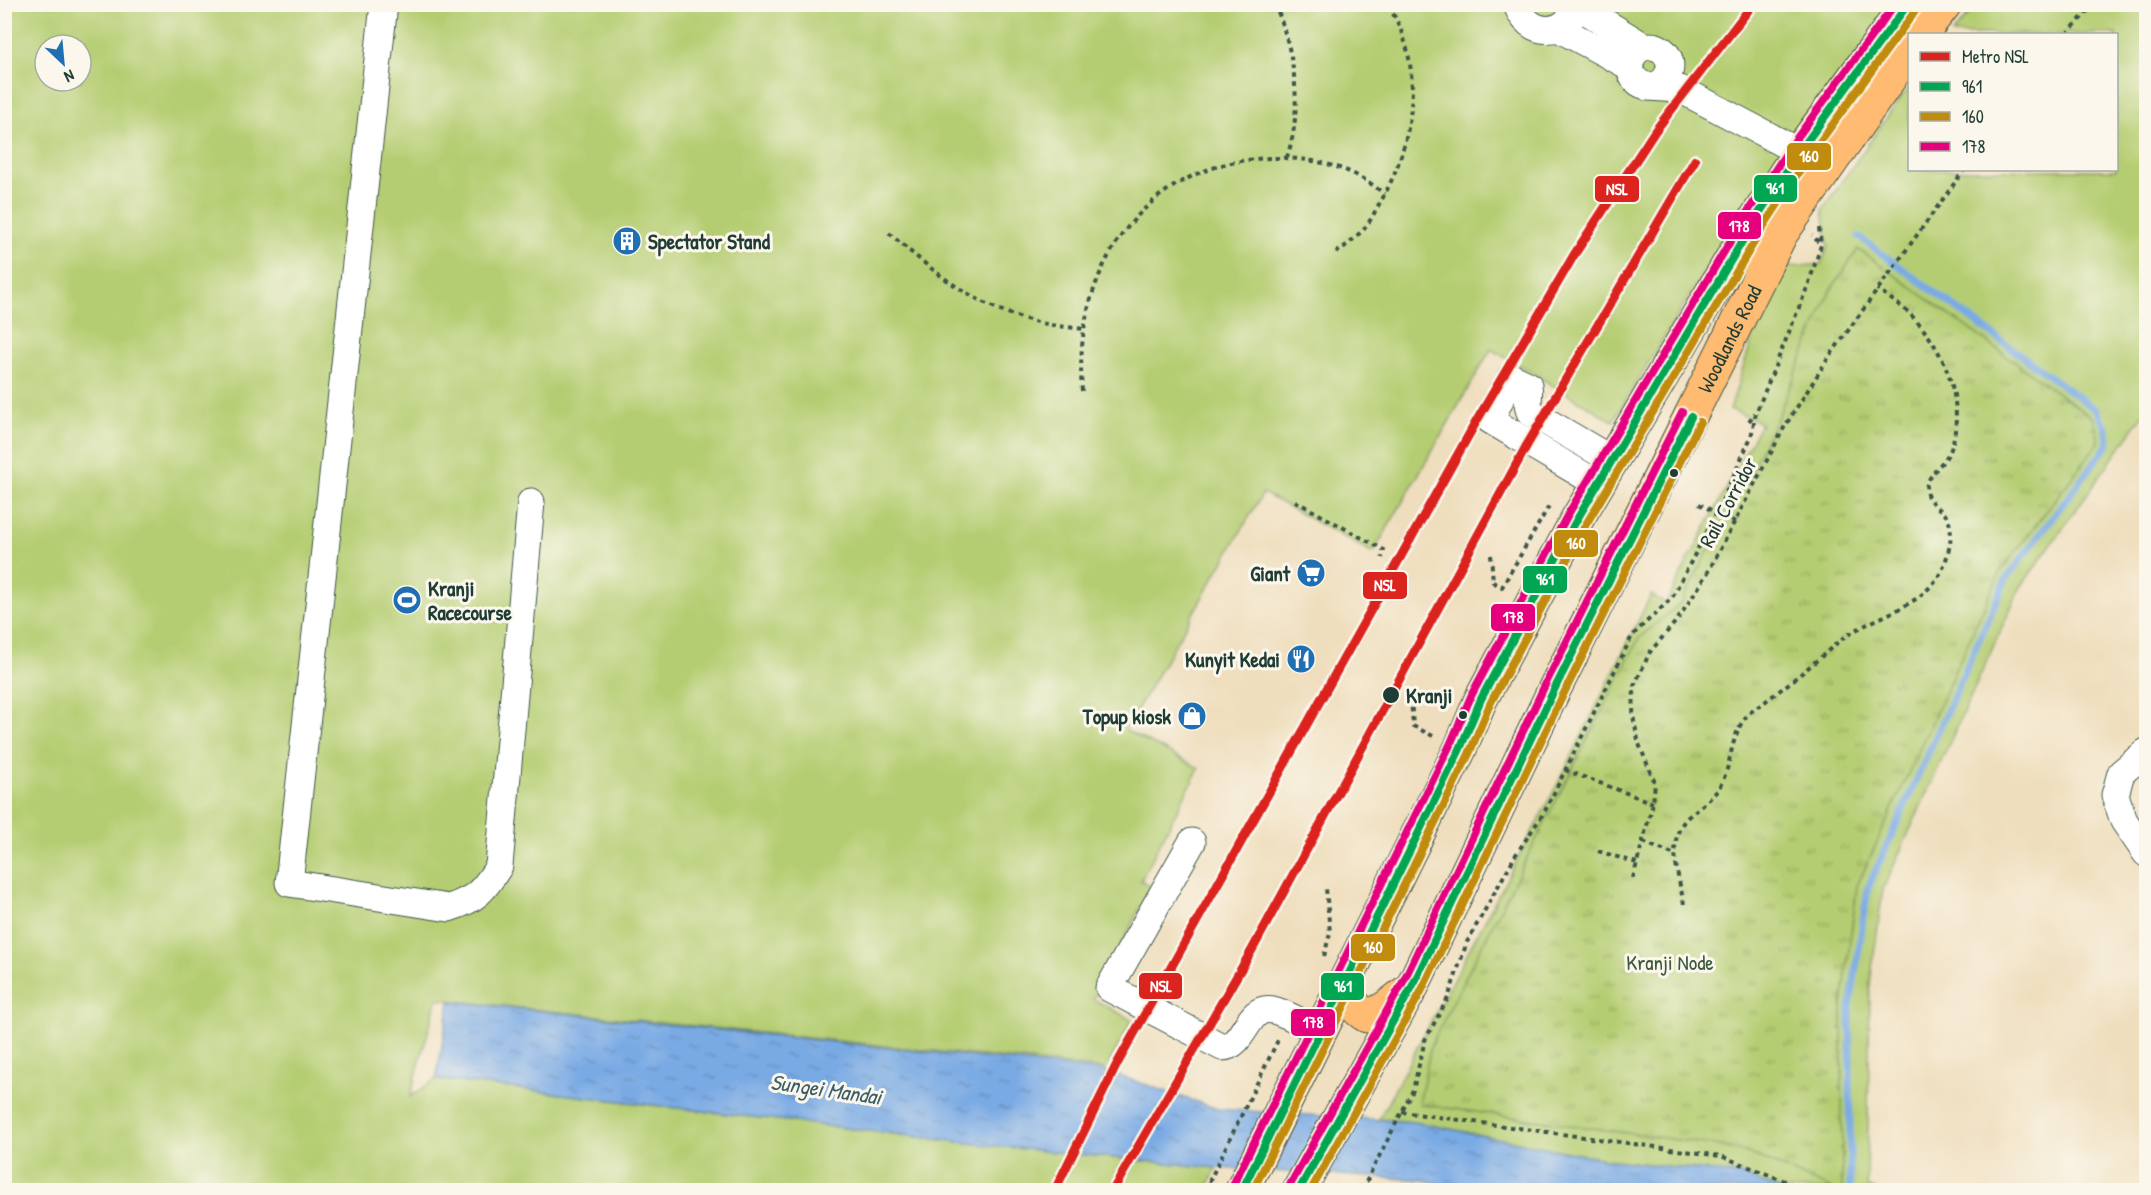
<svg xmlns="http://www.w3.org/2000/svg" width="2151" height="1195" font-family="'Patrick Hand',sans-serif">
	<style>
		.grass { fill: #b5cd72; stroke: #6a8553; stroke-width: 1.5; fill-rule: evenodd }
		.park { fill: url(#park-tufts); stroke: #6a8553; stroke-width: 1.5 }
		.water { fill: url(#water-ripples); stroke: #4c748c; stroke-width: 1.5 }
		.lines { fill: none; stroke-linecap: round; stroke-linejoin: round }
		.stream { stroke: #7aaae4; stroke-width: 7 }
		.minor-casing { stroke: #3e5549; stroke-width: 29 }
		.major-casing { stroke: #3e5549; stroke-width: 35 }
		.path { stroke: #3e5549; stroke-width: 4; stroke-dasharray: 4.5 4.5; stroke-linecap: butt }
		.minor { stroke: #fff; stroke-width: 27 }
		.major { stroke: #ffbb71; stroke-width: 33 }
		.bus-1-casing { stroke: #fbf7ec; stroke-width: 12 }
		.bus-2-casing { stroke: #fbf7ec; stroke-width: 12 }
		.bus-3-casing { stroke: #fbf7ec; stroke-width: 12 }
		.bus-1 { stroke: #00a651; stroke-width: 8 }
		.bus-2 { stroke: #c18c0d; stroke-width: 8 }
		.bus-3 { stroke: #e5007d; stroke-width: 8 }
		.metro-1-casing { stroke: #fbf7ec; stroke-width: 14 }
		.metro-1 { stroke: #dc241f; stroke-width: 9 }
		.bus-dot { fill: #1f3d34; stroke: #fbf7ec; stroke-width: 2 }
		.labels { text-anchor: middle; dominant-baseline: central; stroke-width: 6; stroke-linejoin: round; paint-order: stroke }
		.poi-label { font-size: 21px; font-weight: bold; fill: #1f3d34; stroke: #fbf7ec; text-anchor: end }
		.street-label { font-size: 21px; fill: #1f3d34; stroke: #fbf7ec }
		.stop-label { font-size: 21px; font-weight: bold; fill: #1f3d34; stroke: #fbf7ec; text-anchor: start }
		.park-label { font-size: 21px; fill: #3d5a40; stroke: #fbf7ec }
		.water-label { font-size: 22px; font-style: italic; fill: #3a5e69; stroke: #fbf7ec }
		.line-badge { stroke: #fbf7ec; stroke-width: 2 }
		.badge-label { font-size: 16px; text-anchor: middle; font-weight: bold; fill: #fff }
	</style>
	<defs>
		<pattern id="park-tufts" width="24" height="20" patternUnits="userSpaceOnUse" patternTransform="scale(1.5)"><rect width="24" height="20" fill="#b5cd72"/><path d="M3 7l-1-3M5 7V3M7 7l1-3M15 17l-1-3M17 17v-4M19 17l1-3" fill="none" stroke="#93a85e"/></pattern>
		<pattern id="water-ripples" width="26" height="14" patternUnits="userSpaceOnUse" patternTransform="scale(1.5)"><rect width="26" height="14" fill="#7aaae4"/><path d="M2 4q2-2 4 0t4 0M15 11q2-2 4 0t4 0" fill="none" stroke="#638cba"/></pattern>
	</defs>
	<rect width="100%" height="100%" fill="#fbf7ec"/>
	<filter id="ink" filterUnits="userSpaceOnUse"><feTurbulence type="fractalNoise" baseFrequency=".0167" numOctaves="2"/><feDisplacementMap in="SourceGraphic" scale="12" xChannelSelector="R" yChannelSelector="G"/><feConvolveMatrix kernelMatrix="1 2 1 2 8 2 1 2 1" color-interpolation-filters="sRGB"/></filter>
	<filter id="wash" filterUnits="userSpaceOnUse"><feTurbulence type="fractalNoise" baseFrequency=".008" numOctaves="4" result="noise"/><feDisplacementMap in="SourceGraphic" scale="24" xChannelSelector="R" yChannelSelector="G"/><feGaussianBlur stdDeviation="1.35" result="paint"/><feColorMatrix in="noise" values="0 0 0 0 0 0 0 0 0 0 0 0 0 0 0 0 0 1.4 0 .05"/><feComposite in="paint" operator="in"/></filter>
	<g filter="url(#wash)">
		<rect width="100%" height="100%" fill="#efdebd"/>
		<!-- grass -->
		<path class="grass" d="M 5,5 L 1893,5 L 1742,210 L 1613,421 L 1491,349 L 1373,553 L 1263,493 L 1125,730 L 1199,768 L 1141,880 L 1151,887 L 1093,999 L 1132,1020 L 1106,1069 L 437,999 L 410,1097 L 436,1079 L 994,1146 L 1217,1168 L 1206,1190 L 5,1190 ZM 45,45 L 81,45 L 81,81 L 45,81 Z
			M 1977,5 L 2146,5 L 2146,411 L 2020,588 L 1883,889 L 1870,983 L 1867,1186 L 1877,1190 L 1781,1190 L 1743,1175 L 1604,1159 L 1414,1122 L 1379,1119 L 1565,770 L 1651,595 L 1666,603 L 1761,423 L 1730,409 L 1767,293 L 1783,268 L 1821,264 L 1828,246 L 1823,209 L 1890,113 L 1909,87 L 1910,170 L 2116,170 L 2116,34 L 1952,34 Z"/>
		<!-- park -->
		<path class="park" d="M 1858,249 L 2094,419 L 2099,442 L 2000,572 L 1857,886 L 1842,1005 L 1842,1190 L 1834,1190 L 1758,1157 L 1721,1146 L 1419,1104 L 1431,1045 L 1639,638 L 1681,603 L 1776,421 L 1830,291 Z"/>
		<!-- water -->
		<path class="water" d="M 450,1001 L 1105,1071 L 1218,1109 L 1414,1122 L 1604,1159 L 1743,1175 L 1781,1190 L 1464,1190 L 1423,1180 L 1217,1168 L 994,1146 L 436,1079 Z"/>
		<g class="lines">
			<!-- stream -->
			<path class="stream" d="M 1850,1190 L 1850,1007 L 1868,888 L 2006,579 L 2109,443 L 2105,425 L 2096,410 L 1859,237"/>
		</g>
	</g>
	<g filter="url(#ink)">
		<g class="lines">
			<!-- minor casing -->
			<g class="minor-casing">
				<path id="minor" d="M 384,4 L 289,883 L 449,908 C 477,899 484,890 499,866 L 531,502
					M 1517,4 C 1527,38 1567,38 1578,4
					M 1578,6 L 1645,47
					M 1558,28 L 1629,66
					M1630 66a20 20 0 1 1 40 0a20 20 0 1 1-40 0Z
					M 1648,87 L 1680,89 L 1799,152
					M 1598,484 L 1490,420 L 1511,377 L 1528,385 C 1530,395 1526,403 1530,412 L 1612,460
					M 2146,752 L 2121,773 L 2115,795 L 2124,821 L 2146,853
					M 1192,842 L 1109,988 L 1222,1047 C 1246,1047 1246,1004 1273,1010 C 1289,1014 1306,1025 1321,1033"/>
			</g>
			<!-- major casing -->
			<g class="major-casing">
				<g id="major">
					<path d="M 1921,34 L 1945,4"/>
					<path d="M 1344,986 C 1350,999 1354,1009 1367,1016 C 1383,1012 1393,1002 1406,992"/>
					<path d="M 1242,1190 L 1460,749 L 1481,699 L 1576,521 L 1756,218 L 1799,152 L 1908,4"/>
					<path id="s1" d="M 1299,1190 L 1412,987 L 1554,690 L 1781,234 L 1910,49"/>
				</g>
			</g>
			<!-- path -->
			<path class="path" d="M 1275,4 C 1294,52 1304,107 1287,157
				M 2067,34 L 2094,4
				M 1819,228 L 1821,244
				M 889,233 C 935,274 984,313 1047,324 C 1059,327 1071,327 1083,329
				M 1336,253 C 1347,245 1358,236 1367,225 C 1372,218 1376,209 1381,201 C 1414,143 1427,63 1387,4
				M 1082,391 C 1072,269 1145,160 1274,158 C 1314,157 1355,168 1384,194
				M 1749,421 L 1755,413
				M 1295,501 L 1384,550 L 1382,558
				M 1699,504 L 1735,522
				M 1491,555 L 1493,582 L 1502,587 L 1549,506
				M 1411,699 L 1413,726 L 1435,737
				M 1565,770 L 1653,803
				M 1643,842 L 1675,855
				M 1598,851 L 1637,863
				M 1633,878 L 1653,803 L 1655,783 L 1639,744 L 1633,716 L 1634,686 L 1650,652 L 1678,619 L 1706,576 L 1785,426 L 1829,357 L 1964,170
				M 1684,904 C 1679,877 1665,839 1688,817 C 1700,806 1712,800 1720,786 C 1732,766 1729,740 1745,718 C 1750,711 1760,706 1766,701 C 1783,688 1800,675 1816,661 C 1828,652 1838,640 1851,633 C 1880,615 1918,607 1938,577 C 1947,564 1956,531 1947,517 C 1939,506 1922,500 1927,484 C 1932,470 1948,460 1952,446 C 1965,397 1944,349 1910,314 C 1900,305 1888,297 1877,289
				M 1324,956 L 1330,933 L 1326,888
				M 1402,1112 L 1721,1156 L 1808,1190
				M 1205,1190 L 1279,1038
				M 1362,1190 L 1413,1090 L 1425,1040 L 1448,998 L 1467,942 L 1515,856 L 1545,811 L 1632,636 C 1645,622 1660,611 1673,596 L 1717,512 L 1751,437 L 1756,413 L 1809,283 L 1821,245 L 1812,235"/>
			<!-- minor -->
			<use href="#minor" class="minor"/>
			<!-- major -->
			<use href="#major" class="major"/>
			<!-- bus-1 casing -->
			<g class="bus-1-casing">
				<path id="bus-1" d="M 1242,1190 L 1460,749 L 1481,699 L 1576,521 L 1756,218 L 1799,152 L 1908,4
					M 1299,1190 L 1412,987 L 1554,690 L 1691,417"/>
			</g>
			<!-- bus-2 casing -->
			<g class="bus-2-casing">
				<path id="bus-2" d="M 1253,1190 L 1469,754 L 1490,704 L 1585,526 L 1765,224 L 1808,158 L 1916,10
					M 1311,1190 L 1421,992 L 1563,695 L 1700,422"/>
			</g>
			<!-- bus-3 casing -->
			<g class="bus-3-casing">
				<path id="bus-3" d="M 1233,1185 L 1450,745 L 1472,694 L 1567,516 L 1747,213 L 1791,146 L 1895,4
					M 1290,1185 L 1403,982 L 1545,685 L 1682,412"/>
			</g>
			<!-- bus-1 -->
			<use href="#bus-1" class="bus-1"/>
			<!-- bus-2 -->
			<use href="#bus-2" class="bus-2"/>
			<!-- bus-3 -->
			<use href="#bus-3" class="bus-3"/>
			<!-- metro-1 casing -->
			<g class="metro-1-casing">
				<path id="metro-1" d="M 1055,1190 L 1117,1064 L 1476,422 L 1574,255 L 1655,131 L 1753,4
					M 1113,1190 L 1252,950 L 1527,445 L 1695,160"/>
			</g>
			<!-- metro-1 -->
			<use href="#metro-1" class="metro-1"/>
		</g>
	</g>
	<!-- icons -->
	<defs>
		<g id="building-disc" transform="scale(1.5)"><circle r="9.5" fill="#1f6fb2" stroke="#fbf7ec"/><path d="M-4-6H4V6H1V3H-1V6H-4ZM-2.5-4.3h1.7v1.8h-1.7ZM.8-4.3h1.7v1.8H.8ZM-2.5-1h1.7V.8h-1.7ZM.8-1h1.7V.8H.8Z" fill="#fff"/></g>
		<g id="supermarket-disc" transform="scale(1.5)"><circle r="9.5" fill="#1f6fb2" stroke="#fbf7ec"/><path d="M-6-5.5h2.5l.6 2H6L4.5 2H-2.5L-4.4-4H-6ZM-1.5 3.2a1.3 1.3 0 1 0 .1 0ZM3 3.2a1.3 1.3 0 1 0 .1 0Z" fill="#fff"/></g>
		<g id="stadium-disc" transform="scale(1.5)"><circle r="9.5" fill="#1f6fb2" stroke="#fbf7ec"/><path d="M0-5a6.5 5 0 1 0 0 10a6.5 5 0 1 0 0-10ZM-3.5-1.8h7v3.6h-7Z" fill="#fff"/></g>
		<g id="restaurant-disc" transform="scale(1.5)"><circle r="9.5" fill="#1f6fb2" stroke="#fbf7ec"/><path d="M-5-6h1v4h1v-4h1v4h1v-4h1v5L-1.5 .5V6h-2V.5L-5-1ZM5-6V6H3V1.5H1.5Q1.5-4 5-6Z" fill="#fff"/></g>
		<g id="shop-disc" transform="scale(1.5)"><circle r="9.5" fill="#1f6fb2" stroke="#fbf7ec"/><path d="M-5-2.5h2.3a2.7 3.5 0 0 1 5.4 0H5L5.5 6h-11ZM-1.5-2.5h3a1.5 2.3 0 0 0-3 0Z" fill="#fff"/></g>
	</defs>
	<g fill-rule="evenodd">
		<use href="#building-disc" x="627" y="241"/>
		<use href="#supermarket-disc" x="1311" y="573"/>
		<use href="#stadium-disc" x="407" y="600"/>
		<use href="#restaurant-disc" x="1301" y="659"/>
		<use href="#shop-disc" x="1192" y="716"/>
	</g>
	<!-- markers -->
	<g class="bus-dot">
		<circle cx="1674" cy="473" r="5"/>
		<circle cx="1391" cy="695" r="9"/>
		<circle cx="1463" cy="715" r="5"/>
	</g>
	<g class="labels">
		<!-- poi labels -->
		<g class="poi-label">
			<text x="648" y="241" text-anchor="start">Spectator Stand</text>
			<text x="1290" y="573">Giant</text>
			<text x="428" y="588" text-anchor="start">Kranji<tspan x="428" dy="24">Racecourse</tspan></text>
			<text x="1280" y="659">Kunyit Kedai</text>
			<text x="1171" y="716">Topup kiosk</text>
		</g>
		<!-- street labels -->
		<g class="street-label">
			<text stroke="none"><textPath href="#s1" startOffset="954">Woodlands Road</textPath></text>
			<text transform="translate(1728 502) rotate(-62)">Rail Corridor</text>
		</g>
		<!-- stop labels -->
		<g class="stop-label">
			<text x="1406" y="695">Kranji</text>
		</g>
		<!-- park labels -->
		<g class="park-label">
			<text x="1670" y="962">Kranji Node</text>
		</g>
		<!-- water labels -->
		<g class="water-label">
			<text transform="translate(826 1089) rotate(8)">Sungei Mandai</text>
		</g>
	</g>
	<g class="line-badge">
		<rect x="1786" y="142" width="46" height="29" rx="6" fill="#c18c0d"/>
		<rect x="1753" y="174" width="45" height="29" rx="6" fill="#00a651"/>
		<rect x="1594" y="175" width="46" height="28" rx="6" fill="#dc241f"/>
		<rect x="1717" y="211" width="45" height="29" rx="6" fill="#e5007d"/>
		<rect x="1553" y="529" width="46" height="29" rx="6" fill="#c18c0d"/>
		<rect x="1522" y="565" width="46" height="29" rx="6" fill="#00a651"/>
		<rect x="1362" y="571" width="46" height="29" rx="6" fill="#dc241f"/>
		<rect x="1490" y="603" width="46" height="29" rx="6" fill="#e5007d"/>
		<rect x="1350" y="933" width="46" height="29" rx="6" fill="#c18c0d"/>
		<rect x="1138" y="972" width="45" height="28" rx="6" fill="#dc241f"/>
		<rect x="1320" y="972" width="45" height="29" rx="6" fill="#00a651"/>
		<rect x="1290" y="1008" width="46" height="29" rx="6" fill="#e5007d"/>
	</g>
	<g class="badge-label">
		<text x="1809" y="162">160</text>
		<text x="1775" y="194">961</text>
		<text x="1617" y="195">NSL</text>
		<text x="1739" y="232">178</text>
		<text x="1576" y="549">160</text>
		<text x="1545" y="585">961</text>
		<text x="1385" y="591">NSL</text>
		<text x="1513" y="623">178</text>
		<text x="1373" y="953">160</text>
		<text x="1161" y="992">NSL</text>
		<text x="1343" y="992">961</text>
		<text x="1313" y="1028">178</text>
	</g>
	<!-- margin -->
	<rect width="2151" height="1195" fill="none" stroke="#fbf7ec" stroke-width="24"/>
	<!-- legend -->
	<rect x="1908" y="33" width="210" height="138" fill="#fbf7ec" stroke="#a3ada2" stroke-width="1.5"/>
	<rect x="1920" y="52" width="30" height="9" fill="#dc241f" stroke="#a3ada2" stroke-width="1.5"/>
	<text x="1962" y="63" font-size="18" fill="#1f3d34">Metro NSL</text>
	<rect x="1920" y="82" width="30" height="9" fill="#00a651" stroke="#a3ada2" stroke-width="1.5"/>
	<text x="1962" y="93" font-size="18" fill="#1f3d34">961</text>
	<rect x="1920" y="112" width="30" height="9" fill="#c18c0d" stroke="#a3ada2" stroke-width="1.5"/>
	<text x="1962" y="123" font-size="18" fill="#1f3d34">160</text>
	<rect x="1920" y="142" width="30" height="9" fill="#e5007d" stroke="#a3ada2" stroke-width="1.5"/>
	<text x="1962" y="153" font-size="18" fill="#1f3d34">178</text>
	<!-- north arrow -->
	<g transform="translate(63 63) rotate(154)"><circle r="28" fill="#fbf7ec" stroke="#a3ada2" stroke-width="1.5"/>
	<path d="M0-4.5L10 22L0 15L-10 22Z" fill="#1f6fb2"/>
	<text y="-9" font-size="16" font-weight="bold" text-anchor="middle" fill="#1f3d34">N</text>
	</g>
</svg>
